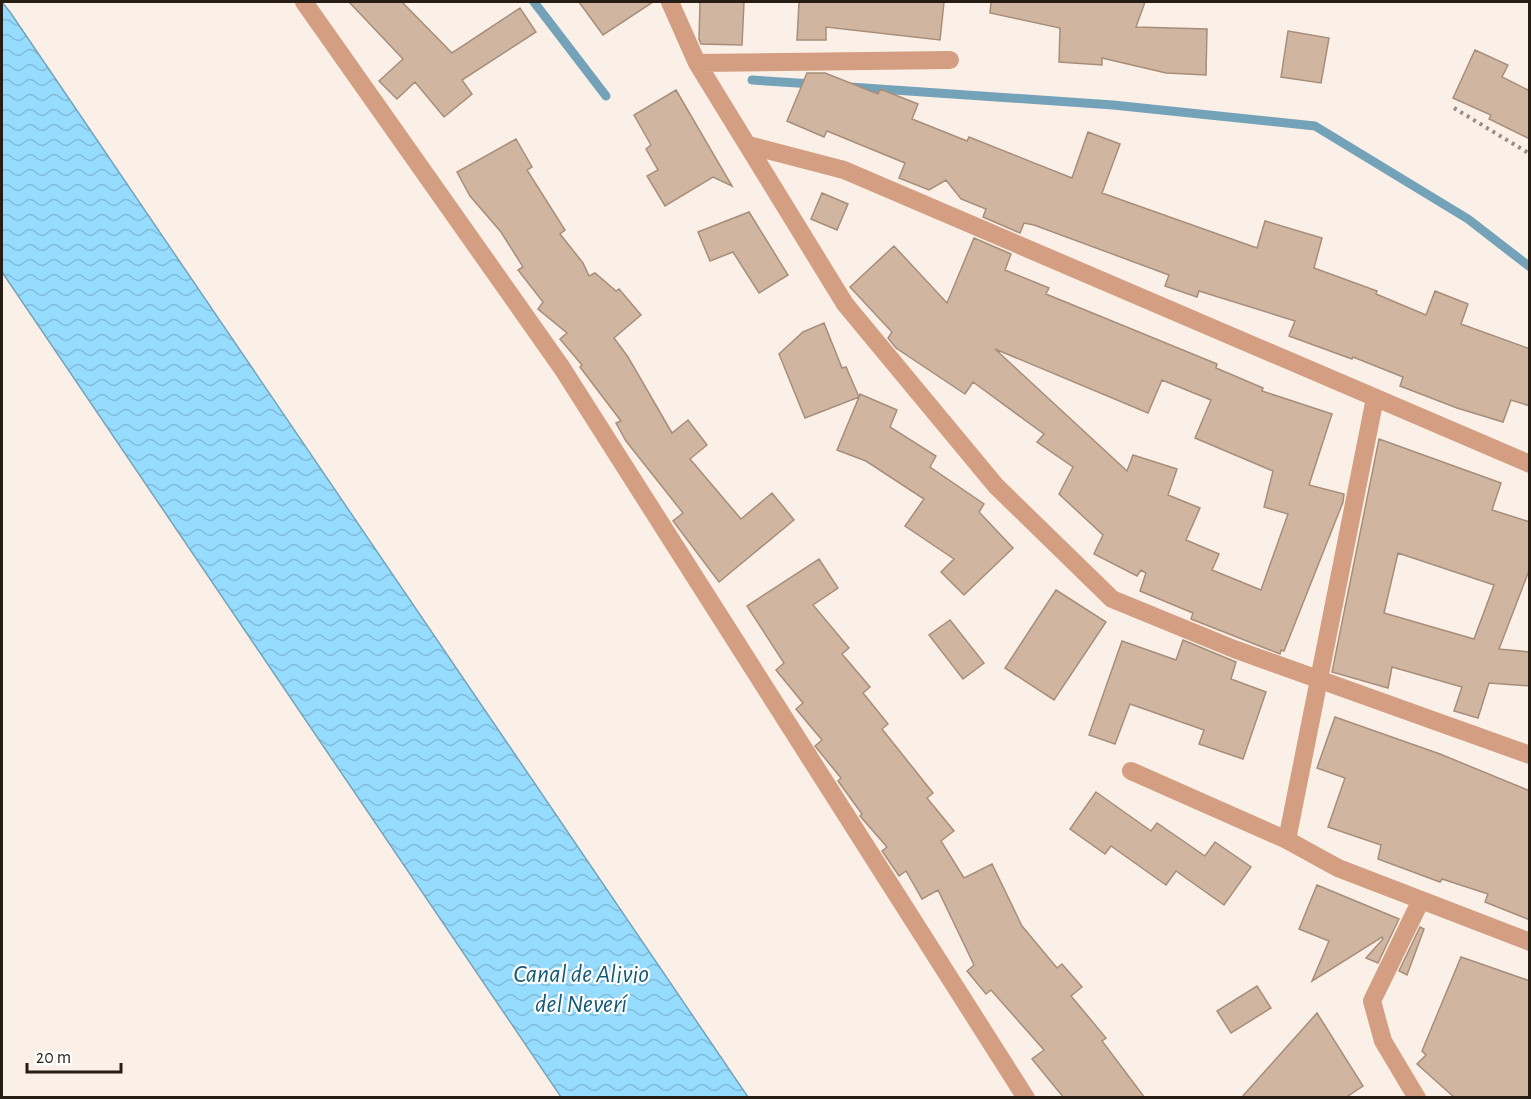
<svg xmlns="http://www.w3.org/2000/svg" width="1531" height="1099" font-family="'Alegreya Sans',sans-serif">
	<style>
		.water { fill: url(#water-waves); stroke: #74a3b9; stroke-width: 1.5 }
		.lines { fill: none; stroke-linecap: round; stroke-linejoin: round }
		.stream { stroke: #74a3b9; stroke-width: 9 }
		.building { fill: #d0b6a1; stroke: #a78e7a; stroke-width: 1.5; fill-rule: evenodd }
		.path { stroke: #978d84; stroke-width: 4; stroke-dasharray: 3 4.5; stroke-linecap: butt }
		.minor { stroke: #d39e81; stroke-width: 18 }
		.labels { text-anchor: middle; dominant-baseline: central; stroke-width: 4.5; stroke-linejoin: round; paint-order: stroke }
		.water-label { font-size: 26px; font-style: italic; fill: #125a77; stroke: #fff }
	</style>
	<defs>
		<pattern id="water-waves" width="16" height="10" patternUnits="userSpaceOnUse" patternTransform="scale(1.5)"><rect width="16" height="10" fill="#96dcff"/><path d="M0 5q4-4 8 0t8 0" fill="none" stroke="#81bcda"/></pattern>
	</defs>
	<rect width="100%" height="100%" fill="#fbf0e7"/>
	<!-- water -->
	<path class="water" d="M 2,2 L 10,12 L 748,1097 L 561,1097 L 2,272 Z"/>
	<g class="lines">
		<!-- stream -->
		<path class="stream" d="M 534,2 L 606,96
			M 752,80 L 813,84
			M 850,87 L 1113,105 L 1315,126 L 1468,219 L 1530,267"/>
	</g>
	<!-- building -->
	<path class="building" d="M 349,2 L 402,2 L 452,53 L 520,8 L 536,32 L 462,80 L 472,94 L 444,117 L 415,82 L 397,99 L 379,81 L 403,59 Z
		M 579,2 L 653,2 L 603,35 Z
		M 700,2 L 744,2 L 742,45 L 701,44 L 699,39 Z
		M 799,2 L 944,2 L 940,40 L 826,27 L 826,40 L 797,40 Z
		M 991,2 L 1145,2 L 1136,27 L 1207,29 L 1206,75 L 1166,73 L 1102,58 L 1102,65 L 1059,62 L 1060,28 L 990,13 Z
		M 1288,31 L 1329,38 L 1321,83 L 1281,77 Z
		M 1475,50 L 1508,65 L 1502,77 L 1530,91 L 1530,139 L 1489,119 L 1491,115 L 1453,98 Z
		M 807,73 L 825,73 L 878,94 L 880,89 L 918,104 L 912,119 L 967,141 L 969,137 L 1072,178 L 1088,132 L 1120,144 L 1102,193 L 1257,248 L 1265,221 L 1322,238 L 1314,268 L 1377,291 L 1376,294 L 1426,315 L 1435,291 L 1468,304 L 1461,324 L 1530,349 L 1530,406 L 1511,400 L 1503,422 L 1457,408 L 1400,386 L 1403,377 L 1353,357 L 1352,359 L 1289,336 L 1295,321 L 1199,291 L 1197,297 L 1165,286 L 1169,275 L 1034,225 L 1024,223 L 1020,233 L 983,217 L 986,209 L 961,199 L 946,180 L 929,190 L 899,178 L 905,163 L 827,131 L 824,137 L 787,121 Z
		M 676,90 L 732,186 L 713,177 L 665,206 L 647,176 L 658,170 L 646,149 L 651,145 L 634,115 Z
		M 516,139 L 532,167 L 527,170 L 565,230 L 560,234 L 583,263 L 589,276 L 595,273 L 616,291 L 619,289 L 641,315 L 614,338 L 628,357 L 672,433 L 688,420 L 707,445 L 690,459 L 741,519 L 772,493 L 794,520 L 719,582 L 673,521 L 683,513 L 626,441 L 616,423 L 621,421 L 580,367 L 582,365 L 560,339 L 567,333 L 538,309 L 543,302 L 518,270 L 523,267 L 501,232 L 470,196 L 457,172 Z
		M 822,193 L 848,204 L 837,230 L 811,219 Z
		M 749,212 L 788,275 L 759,293 L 733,252 L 710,261 L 698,232 Z
		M 974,238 L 1011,254 L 1005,270 L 1049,288 L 1046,294 L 1217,364 L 1216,368 L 1263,388 L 1262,391 L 1332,414 L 1309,485 L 1344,494 L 1343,502 L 1284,651 L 1281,650 L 1280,654 L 1191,619 L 1193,613 L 1140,591 L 1146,573 L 1141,570 L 1137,576 L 1094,554 L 1103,535 L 1059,494 L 1073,467 L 1037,442 L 1044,434 L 973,382 L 965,394 L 896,348 L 888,338 L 892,332 L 850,287 L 894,246 L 947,303 ZM 995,349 L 1148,413 L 1162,380 L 1211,400 L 1195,438 L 1273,471 L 1264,507 L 1288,514 L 1261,590 L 1212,570 L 1219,554 L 1186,540 L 1200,508 L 1168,495 L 1177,469 L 1133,455 L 1127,471 Z
		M 824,323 L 842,368 L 846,367 L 859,397 L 860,394 L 897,410 L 890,427 L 936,456 L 930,467 L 984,504 L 979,512 L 1013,548 L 964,595 L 941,572 L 954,559 L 905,526 L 924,499 L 866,461 L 837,450 L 859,397 L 805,418 L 779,354 L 803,332 Z
		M 1379,439 L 1501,483 L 1492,510 L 1530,522 L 1530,568 L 1499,649 L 1530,652 L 1530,686 L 1489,683 L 1478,718 L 1454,711 L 1462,687 L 1392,667 L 1388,688 L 1332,672 ZM 1398,553 L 1494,585 L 1474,639 L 1384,613 Z
		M 819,559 L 838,588 L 813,605 L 849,648 L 842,654 L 870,687 L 863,693 L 888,724 L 882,729 L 933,793 L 927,798 L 954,831 L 941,841 L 964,878 L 992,864 L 1022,926 L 1057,968 L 1062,964 L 1082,987 L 1071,996 L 1106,1038 L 1102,1041 L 1145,1098 L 1064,1098 L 1032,1059 L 1044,1050 L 991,990 L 986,994 L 967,971 L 974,965 L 938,890 L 922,899 L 906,871 L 899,876 L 882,851 L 887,847 L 860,816 L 862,814 L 838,781 L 841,778 L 815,746 L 822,740 L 796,709 L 803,703 L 776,670 L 784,663 L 747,606 Z
		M 1056,590 L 1106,622 L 1054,700 L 1005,668 Z
		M 950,620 L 984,663 L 963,679 L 929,635 Z
		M 1183,640 L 1236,662 L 1231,679 L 1266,692 L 1243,759 L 1199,744 L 1204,730 L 1130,704 L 1115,744 L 1089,735 L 1122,641 L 1176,660 Z
		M 1335,717 L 1440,754 L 1530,791 L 1530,920 L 1485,902 L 1488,894 L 1442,879 L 1440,882 L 1378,859 L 1381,845 L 1328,827 L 1345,778 L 1317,768 Z
		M 1096,792 L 1151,831 L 1157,823 L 1205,856 L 1215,842 L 1251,867 L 1224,905 L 1176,871 L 1166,885 L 1111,846 L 1105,854 L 1070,829 Z
		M 1317,885 L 1399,919 L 1378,963 L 1366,958 L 1383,939 L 1382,937 L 1312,981 L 1329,941 L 1299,929 Z
		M 1420,927 L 1424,929 L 1407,975 L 1399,971 Z
		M 1461,957 L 1530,981 L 1530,1098 L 1455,1098 L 1417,1064 L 1426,1055 L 1422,1051 Z
		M 1257,986 L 1271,1008 L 1231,1033 L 1217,1011 Z
		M 1317,1013 L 1363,1086 L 1345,1098 L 1241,1098 Z"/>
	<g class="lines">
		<!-- path -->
		<path class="path" d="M 1454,108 L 1530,154"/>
		<!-- minor -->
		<path class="minor" d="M 304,2 L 562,368 L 1026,1098
			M 670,2 L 697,63 L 845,304 L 996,486 L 1112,599 L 1234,649 L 1530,755
			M 697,63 L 950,60
			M 748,145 L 844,170 L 1530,464
			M 1375,398 L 1287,840 L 1338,868 L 1530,942
			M 1131,771 L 1287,840
			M 1417,1098 L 1383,1041 L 1372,1001 L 1421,900"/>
	</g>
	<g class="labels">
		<!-- water labels -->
		<g class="water-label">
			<text x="581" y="974">Canal de Alivio<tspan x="581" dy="30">del Neverí</tspan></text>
		</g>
	</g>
	<!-- border -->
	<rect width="1531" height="1099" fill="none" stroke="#261d15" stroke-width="6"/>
	<!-- scale -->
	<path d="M27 1063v9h94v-9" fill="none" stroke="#261d15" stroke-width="3"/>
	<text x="36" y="1063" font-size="18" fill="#261d15" stroke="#ffffff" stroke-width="4.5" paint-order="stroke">20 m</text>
</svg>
